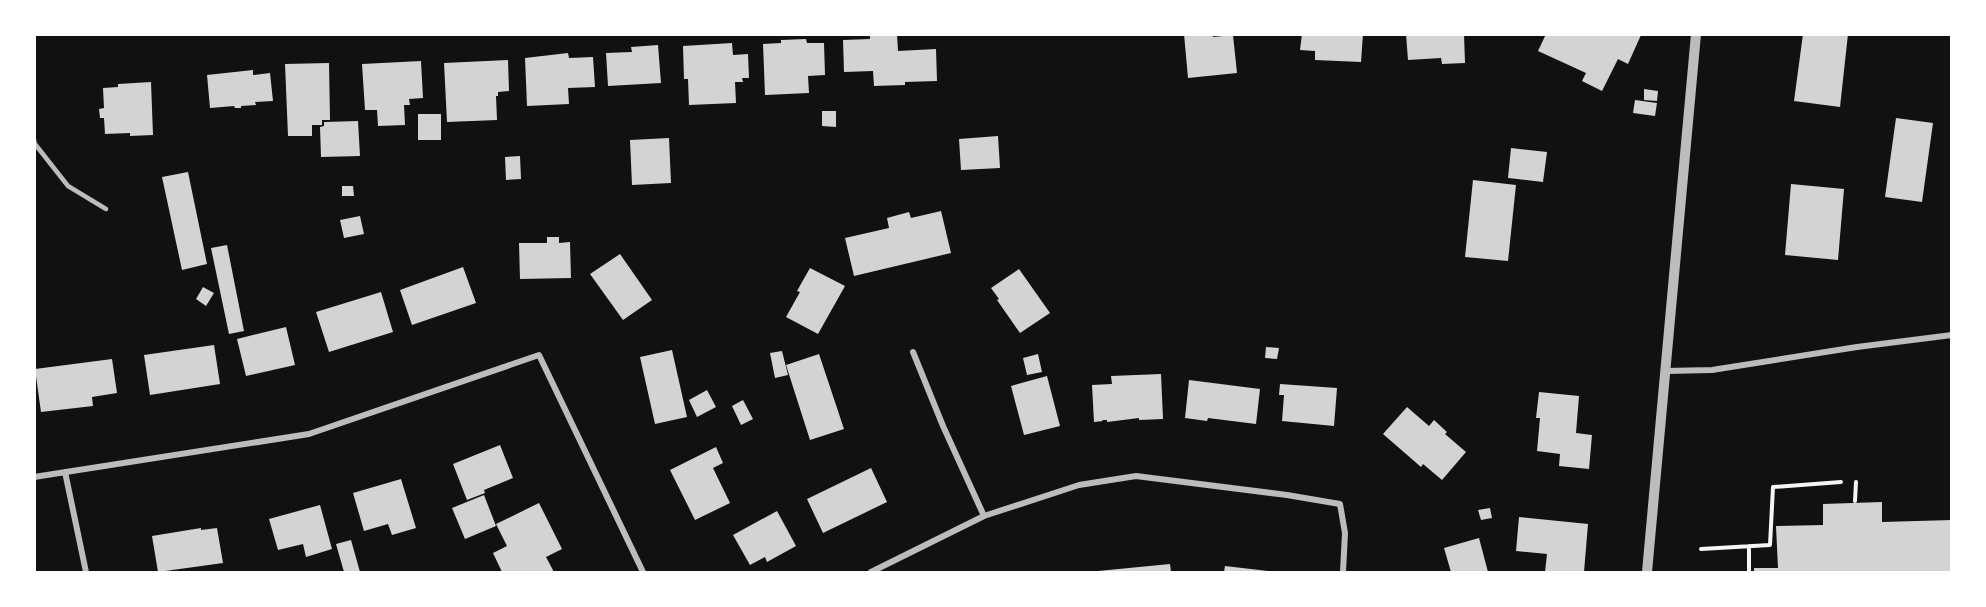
<svg xmlns="http://www.w3.org/2000/svg" width="1986" height="607" font-family="Commissioner,sans-serif">
	<style>
		.building { fill: #d3d3d3 }
		.lines { fill: none; stroke-linecap: round; stroke-linejoin: round }
		.path { stroke: #f5f5f5; stroke-width: 4 }
		.service { stroke: #bcbcbc; stroke-width: 4.5 }
		.minor { stroke: #bcbcbc; stroke-width: 6 }
		.tertiary { stroke: #bcbcbc; stroke-width: 10 }
	</style>
	<rect width="100%" height="100%" fill="#111"/>
	<!-- building -->
	<path class="building" d="M 870,34 L 897,34 L 898,51 L 936,49 L 937,81 L 905,82 L 905,85 L 874,86 L 873,71 L 844,72 L 843,40 L 870,39 Z
		M 1184,34 L 1213,34 L 1213,37 L 1233,35 L 1237,73 L 1188,78 Z
		M 1302,34 L 1363,34 L 1361,62 L 1315,60 L 1315,51 L 1300,50 Z
		M 1406,34 L 1464,34 L 1465,63 L 1442,64 L 1441,58 L 1408,60 Z
		M 1546,34 L 1640,34 L 1641,35 L 1628,64 L 1618,59 L 1602,91 L 1582,81 L 1586,73 L 1538,51 Z
		M 1803,34 L 1848,34 L 1840,107 L 1794,101 Z
		M 806,39 L 807,43 L 824,43 L 825,75 L 808,76 L 809,93 L 765,95 L 763,44 L 781,43 L 781,40 Z
		M 732,43 L 733,55 L 748,54 L 749,78 L 742,78 L 743,82 L 735,82 L 736,103 L 689,105 L 688,79 L 684,79 L 683,46 Z
		M 658,45 L 661,83 L 608,86 L 606,53 L 632,52 L 631,47 Z
		M 568,53 L 569,58 L 593,57 L 595,87 L 568,88 L 569,104 L 527,106 L 525,58 Z
		M 508,60 L 509,91 L 498,92 L 498,96 L 496,96 L 497,120 L 447,122 L 444,63 Z
		M 421,61 L 423,98 L 409,99 L 410,105 L 404,105 L 405,125 L 378,126 L 377,110 L 365,110 L 362,64 Z
		M 329,63 L 330,120 L 322,120 L 322,125 L 312,125 L 312,136 L 288,136 L 285,64 Z
		M 253,70 L 253,75 L 270,73 L 273,101 L 255,102 L 256,105 L 241,106 L 241,108 L 235,108 L 234,106 L 210,108 L 207,75 Z
		M 151,82 L 153,135 L 130,136 L 130,133 L 105,134 L 104,118 L 100,118 L 99,109 L 104,108 L 103,88 L 118,87 L 118,84 Z
		M 1644,89 L 1658,91 L 1657,101 L 1644,100 Z
		M 1635,100 L 1657,103 L 1655,116 L 1633,113 Z
		M 822,111 L 836,111 L 836,127 L 822,126 Z
		M 418,114 L 441,114 L 441,140 L 418,140 Z
		M 1896,118 L 1933,123 L 1922,202 L 1885,197 Z
		M 358,121 L 360,156 L 321,157 L 320,127 L 324,126 L 324,122 Z
		M 998,136 L 1000,168 L 961,170 L 959,139 Z
		M 669,138 L 671,183 L 632,185 L 630,140 Z
		M 1511,148 L 1547,152 L 1543,182 L 1508,178 Z
		M 520,156 L 521,179 L 506,180 L 505,157 Z
		M 188,172 L 207,264 L 182,270 L 162,177 Z
		M 1473,180 L 1516,185 L 1508,261 L 1465,257 Z
		M 1791,184 L 1844,189 L 1838,260 L 1785,255 Z
		M 342,186 L 353,186 L 354,196 L 342,196 Z
		M 941,211 L 951,253 L 854,276 L 845,238 L 889,228 L 887,218 L 909,212 L 911,218 Z
		M 360,216 L 364,234 L 344,238 L 340,220 Z
		M 547,237 L 559,237 L 559,243 L 570,242 L 571,278 L 520,279 L 519,243 L 547,243 Z
		M 227,245 L 244,331 L 229,334 L 211,248 Z
		M 620,254 L 652,300 L 623,320 L 590,274 Z
		M 463,267 L 476,303 L 412,325 L 400,290 Z
		M 810,268 L 845,286 L 818,334 L 786,317 L 800,292 L 797,291 Z
		M 1019,269 L 1050,313 L 1020,333 L 997,300 L 999,299 L 991,288 Z
		M 203,287 L 214,293 L 206,306 L 196,299 Z
		M 381,292 L 393,332 L 329,352 L 316,312 Z
		M 286,327 L 295,365 L 246,376 L 237,339 Z
		M 214,345 L 220,384 L 150,395 L 144,355 Z
		M 1266,347 L 1279,348 L 1277,359 L 1265,358 Z
		M 672,350 L 687,417 L 655,424 L 640,357 Z
		M 782,351 L 788,375 L 775,378 L 770,353 Z
		M 819,354 L 844,429 L 810,440 L 786,365 Z
		M 1038,354 L 1042,372 L 1027,375 L 1023,358 Z
		M 112,359 L 117,393 L 92,397 L 93,406 L 41,412 L 35,369 Z
		M 1161,374 L 1163,419 L 1139,420 L 1139,418 L 1107,422 L 1107,420 L 1102,420 L 1103,421 L 1094,422 L 1092,385 L 1112,384 L 1111,376 Z
		M 1047,376 L 1060,426 L 1024,435 L 1011,386 Z
		M 1189,380 L 1260,389 L 1256,424 L 1208,418 L 1207,421 L 1185,418 Z
		M 1280,384 L 1337,388 L 1334,426 L 1282,421 L 1284,395 L 1279,395 Z
		M 707,390 L 716,407 L 697,417 L 689,400 Z
		M 1539,392 L 1579,396 L 1576,433 L 1592,435 L 1589,469 L 1559,466 L 1560,454 L 1537,451 L 1540,418 L 1536,418 Z
		M 743,400 L 753,419 L 741,425 L 732,406 Z
		M 1407,407 L 1429,426 L 1434,420 L 1447,432 L 1445,434 L 1466,452 L 1442,480 L 1423,464 L 1421,467 L 1383,434 Z
		M 500,445 L 513,478 L 484,490 L 485,493 L 467,500 L 453,464 Z
		M 716,447 L 723,463 L 713,468 L 730,503 L 695,520 L 670,470 Z
		M 871,468 L 887,502 L 823,533 L 807,499 Z
		M 401,479 L 416,528 L 392,535 L 388,524 L 364,531 L 353,493 Z
		M 484,495 L 496,526 L 465,539 L 452,508 Z
		M 1882,502 L 1882,522 L 1952,520 L 1952,572 L 1754,572 L 1754,568 L 1778,568 L 1776,526 L 1823,525 L 1823,504 Z
		M 539,503 L 562,549 L 546,557 L 554,572 L 502,572 L 493,553 L 507,546 L 496,524 Z
		M 320,505 L 332,549 L 306,557 L 303,544 L 278,550 L 269,519 Z
		M 1490,508 L 1492,518 L 1481,520 L 1478,510 Z
		M 777,511 L 796,546 L 767,562 L 765,557 L 750,565 L 733,535 Z
		M 1519,517 L 1588,524 L 1584,572 L 1545,572 L 1547,554 L 1516,551 Z
		M 201,528 L 201,530 L 217,528 L 223,563 L 158,572 L 152,536 Z
		M 1479,538 L 1488,572 L 1451,572 L 1444,548 Z
		M 351,540 L 360,572 L 344,572 L 336,544 Z
		M 1170,564 L 1171,572 L 1098,572 L 1098,571 Z
		M 1225,566 L 1268,571 L 1268,572 L 1224,572 Z"/>
	<g class="lines">
		<!-- path -->
		<path class="path" d="M 1855,501 L 1856,482
			M 1749,546 L 1749,572
			M 1701,549 L 1770,545 L 1773,487 L 1841,482"/>
		<!-- service -->
		<path class="service" d="M 34,140 L 35,144 L 68,186 L 106,209"/>
		<!-- minor -->
		<path class="minor" d="M 913,352 L 943,426 L 984,516
			M 1665,371 L 1712,370 L 1857,347 L 1952,335
			M 65,472 L 86,572
			M 34,477 L 309,434 L 539,355 L 643,572
			M 871,572 L 984,516 L 1079,485 L 1136,476 L 1287,495 L 1340,504 L 1345,533 L 1343,572"/>
		<!-- tertiary -->
		<path class="tertiary" d="M 1647,572 L 1696,34"/>
	</g>
	<!-- border -->
	<rect width="1986" height="607" fill="none" stroke="#ffffff" stroke-width="72"/>
</svg>
